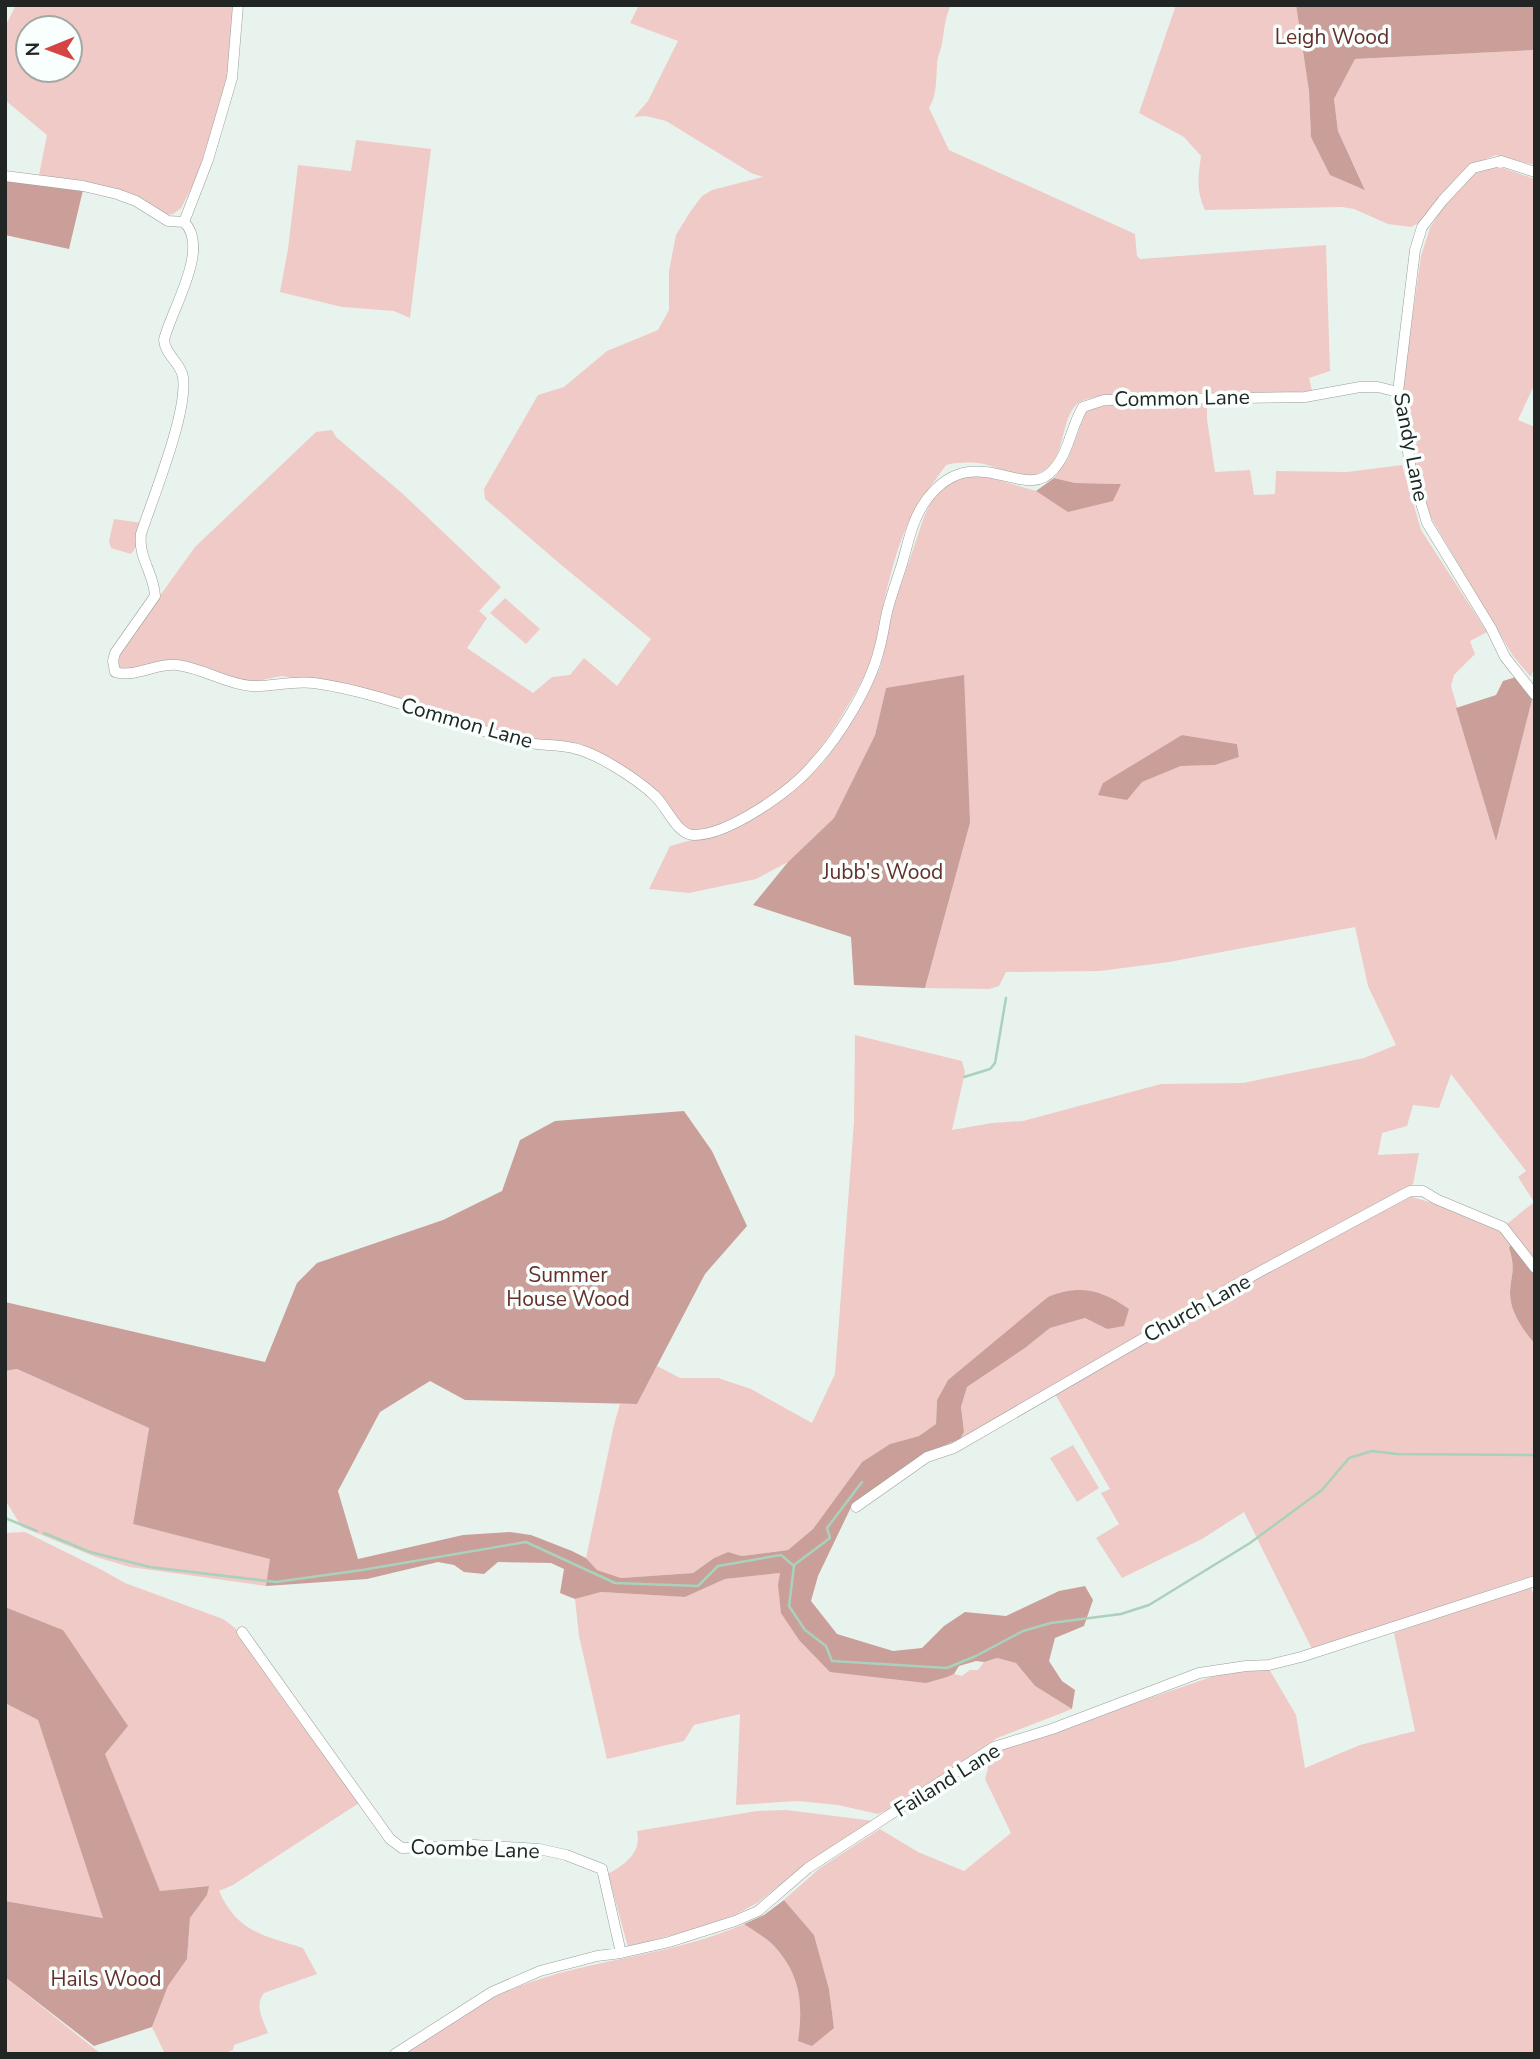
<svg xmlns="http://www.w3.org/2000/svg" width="1540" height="2059" font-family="'Nunito Sans',sans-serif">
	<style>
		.green { fill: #efcac6; fill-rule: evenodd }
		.forest { fill: #ca9f9a }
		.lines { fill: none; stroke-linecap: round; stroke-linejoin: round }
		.stream { stroke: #a9d1bc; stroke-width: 2.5 }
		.street-casing { stroke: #97a09b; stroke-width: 11 }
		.street { stroke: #fff; stroke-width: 10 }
		.labels { text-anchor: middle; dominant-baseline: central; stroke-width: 7; stroke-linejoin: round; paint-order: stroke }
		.park-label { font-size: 21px; fill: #662e2b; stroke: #f9fffc }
		.street-label { font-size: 21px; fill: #212523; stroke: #f9fffc }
	</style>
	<rect width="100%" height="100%" fill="#e9f3ed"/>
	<!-- green -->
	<path class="green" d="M 16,5 L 233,5 L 230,76 L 195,181 L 181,208 L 173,214 L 165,215 L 121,190 L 39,175 L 47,135 L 5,100 L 5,27 ZM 28,28 L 70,28 L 70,70 L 28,70 Z
		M 639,5 L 951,5 C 944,20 945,28 942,43 C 941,50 937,57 937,65 C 936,80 937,95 929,108 L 949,150 L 1135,234 L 1137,256 L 1140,259 L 1326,245 L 1330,371 L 1309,378 L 1312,391 L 1298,392 L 1106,395 C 1097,397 1082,398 1075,406 C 1060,424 1065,461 1041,472 C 1023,481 1001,469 984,464 C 971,462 959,462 946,465 C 930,487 914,508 904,533 C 894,557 888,585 882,610 C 878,624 878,639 874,653 C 868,671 858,689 848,705 C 821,752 792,790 741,814 C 725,822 704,833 686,829 L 661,796 L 644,782 L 581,744 L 517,738 L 461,721 L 462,718 L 301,679 L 281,676 L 253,682 L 232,679 L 196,664 L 177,662 L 128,671 L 121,670 C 116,662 119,655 123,647 L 195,547 L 316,432 L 332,430 L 336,437 L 403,494 L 501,587 L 479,611 L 487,618 L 467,648 L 533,693 L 552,677 L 570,675 L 584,658 L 617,686 L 651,639 L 559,563 L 485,499 L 484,489 L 538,395 L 564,387 L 607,351 L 658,330 L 669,310 L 669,271 L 676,235 L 690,212 L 702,196 L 712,190 L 763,177 L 751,173 L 666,121 L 646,116 L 634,117 L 648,101 L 678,41 L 630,23 Z
		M 1176,5 L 1296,5 L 1309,91 L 1311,137 L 1365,189 L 1338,131 L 1334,99 L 1355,59 L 1535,50 L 1535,165 L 1496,155 L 1473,164 L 1442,193 L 1422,221 L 1411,227 L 1388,224 L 1354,209 L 1342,207 L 1205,210 C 1196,190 1198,177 1201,156 L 1184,137 L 1139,113 Z
		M 356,140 L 431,149 L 410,318 L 394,311 L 342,307 L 280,292 L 288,249 L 298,165 L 351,171 Z
		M 1490,168 L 1503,168 L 1535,179 L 1535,383 L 1518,420 L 1535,427 L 1535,664 L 1531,677 L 1513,656 L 1430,516 L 1415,469 L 1402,391 L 1421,256 L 1430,228 L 1446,203 L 1471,175 Z
		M 1207,401 L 1207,419 L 1215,472 L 1250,470 L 1254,495 L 1275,494 L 1276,471 L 1347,472 L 1402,465 L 1421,530 L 1487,632 L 1470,641 L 1475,654 L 1454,675 L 1451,686 L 1496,840 L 1532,700 L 1535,704 L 1535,1261 L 1507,1224 L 1534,1202 L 1518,1177 L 1526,1171 L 1451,1074 L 1439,1108 L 1413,1105 L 1407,1126 L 1382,1133 L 1378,1155 L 1419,1153 L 1413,1184 L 1225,1286 L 960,1439 L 964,1432 L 961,1407 L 967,1387 L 1025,1348 L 1050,1328 L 1085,1318 L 1107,1329 L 1129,1310 L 1017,1324 L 948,1380 L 937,1400 L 936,1424 L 919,1436 L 890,1444 L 862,1462 L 813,1529 L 788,1550 L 742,1556 L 728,1552 L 714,1558 L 693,1573 L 621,1578 L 597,1570 L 586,1558 L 614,1425 L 620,1404 L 637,1404 L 657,1366 L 680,1378 L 718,1378 L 751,1389 L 812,1423 L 835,1374 L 854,1122 L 855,1035 L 962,1061 L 965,1072 L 952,1130 L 992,1123 L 1023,1121 L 1161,1084 L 1243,1083 L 1364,1058 L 1396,1045 L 1368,986 L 1355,927 L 1169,962 L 1100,971 L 1006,972 L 999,986 L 989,989 L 925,988 L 970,823 L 886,688 L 875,735 L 834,818 L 788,862 L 756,879 L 689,893 L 649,889 L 670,846 L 729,830 L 769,808 L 797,788 L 824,762 L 859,707 L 880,668 L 894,606 L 924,517 L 932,500 L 943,488 L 964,476 L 988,477 L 1036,491 L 1047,498 L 1113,501 L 1120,484 L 1075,483 L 1054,478 L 1068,459 L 1087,409 L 1116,404 ZM 1182,735 L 1237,744 L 1239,757 L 1215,765 L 1181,766 L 1142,782 Z
		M 114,519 L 142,523 L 136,547 L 131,554 L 111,548 L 109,541 Z
		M 505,598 L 540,629 L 526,644 L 490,613 Z
		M 1409,1196 C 1444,1207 1487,1215 1512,1242 L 1509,1248 C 1516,1270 1511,1273 1510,1293 C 1510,1312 1523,1330 1535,1344 L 1535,1575 L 1312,1649 L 1244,1512 L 1202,1539 L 1122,1578 L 1096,1538 L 1119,1524 L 1101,1493 L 1110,1489 L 1055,1394 L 1221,1297 Z
		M 17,1369 L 149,1428 L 133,1524 L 271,1559 L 266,1586 L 130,1567 L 96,1557 L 22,1527 L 5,1500 L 5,1371 Z
		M 1073,1445 L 1099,1488 L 1077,1502 L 1050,1458 Z
		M 25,1532 L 102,1570 L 125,1583 L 223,1619 L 235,1628 L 275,1688 L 359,1803 L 233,1885 L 219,1891 C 237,1932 264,1936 303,1948 L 317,1974 L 264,1993 C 254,2005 263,2020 268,2033 L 234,2045 L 233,2050 L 223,2054 L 165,2054 L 152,2027 L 168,1986 L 187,1959 L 190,1918 L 207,1895 L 208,1886 L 160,1891 L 104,1754 L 63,1630 L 5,1607 L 5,1533 Z
		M 780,1573 C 776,1603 783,1615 799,1640 L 947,1677 L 954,1674 L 962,1676 L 970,1670 L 978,1670 L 984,1662 L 997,1658 L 1016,1663 L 1035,1686 L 1072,1709 L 997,1738 L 980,1751 L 887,1810 L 878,1814 L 838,1805 L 797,1801 L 736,1805 L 740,1714 L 694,1725 L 684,1741 L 607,1759 L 579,1636 L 575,1599 L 601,1592 L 685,1597 L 725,1579 Z
		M 1531,1586 L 1535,1603 L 1533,1761 L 1535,2054 L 405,2054 C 442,2024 486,1998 531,1982 C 600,1958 677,1954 744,1924 C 754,1931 767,1938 775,1947 C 801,1976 803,2004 798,2041 L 834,2028 L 829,1989 L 814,1935 L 784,1900 L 820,1868 L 880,1829 L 918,1852 L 964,1871 L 1011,1833 L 985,1779 L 988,1769 L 984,1760 L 1001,1749 L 1220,1674 L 1269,1669 L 1296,1715 L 1305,1768 L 1360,1745 L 1415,1731 L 1394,1633 Z
		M 5,1703 L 38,1720 L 104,1918 L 5,1901 Z
		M 786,1810 L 874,1821 L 808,1863 L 757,1903 L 735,1915 L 691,1930 L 628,1947 L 608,1874 C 625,1864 642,1853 637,1831 L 757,1811 Z
		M 5,1977 L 101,2054 L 5,2054 Z"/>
	<!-- forest -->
	<path class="forest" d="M 1296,5 L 1535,5 L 1535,50 L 1355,59 L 1334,99 L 1338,131 L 1365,190 L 1330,175 L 1311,137 L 1309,91 Z
		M 5,178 L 83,190 L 69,249 L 5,235 Z
		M 1054,478 L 1075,483 L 1121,484 L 1113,501 L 1068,512 L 1036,491 Z
		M 964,675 L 970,823 L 925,988 L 854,985 L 851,937 L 753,905 L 788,862 L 834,818 L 875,735 L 886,688 Z
		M 1516,677 L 1532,700 L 1496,841 L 1456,708 L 1496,695 L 1503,681 Z
		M 1182,735 L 1237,744 L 1239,757 L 1215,765 L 1181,766 L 1142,782 L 1127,800 L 1098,795 L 1103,783 Z
		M 684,1111 L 712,1151 L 747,1226 L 705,1274 L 637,1404 L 465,1400 L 430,1381 L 380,1412 L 338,1491 L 358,1559 L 463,1535 L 510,1532 L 531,1535 L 572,1551 L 586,1558 L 597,1570 L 621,1578 L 693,1573 L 714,1558 L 728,1552 L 742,1556 L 788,1550 L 813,1529 L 862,1462 L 890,1444 L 919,1436 L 936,1424 L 937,1400 L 948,1380 L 1048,1297 C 1080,1284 1101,1290 1129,1309 L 1124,1326 L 1107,1329 L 1085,1318 L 1050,1328 L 1025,1348 L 967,1387 L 961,1407 L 964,1432 L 960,1439 L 924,1454 L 853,1503 L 818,1576 L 811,1601 L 837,1634 L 893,1651 L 922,1648 L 944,1626 L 965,1612 L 1006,1616 L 1059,1591 L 1085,1586 L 1093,1600 L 1084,1626 L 1055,1638 L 1049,1661 L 1062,1681 L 1075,1690 L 1072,1709 L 1035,1686 L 1016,1663 L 997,1658 L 984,1662 L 976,1661 L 959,1666 L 954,1674 L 947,1677 L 926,1683 L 830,1672 L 799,1640 L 781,1613 L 778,1585 L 780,1573 L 725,1579 L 685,1597 L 601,1592 L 575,1599 L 560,1593 L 564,1569 L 551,1563 L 498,1562 L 484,1574 L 464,1572 L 454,1565 L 438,1562 L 367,1579 L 266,1586 L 270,1559 L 133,1524 L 149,1428 L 17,1369 L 5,1371 L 5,1302 L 265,1362 L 297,1283 L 317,1263 L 443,1220 L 502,1191 L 520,1140 L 555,1121 Z
		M 1512,1242 L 1535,1272 L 1535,1344 C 1523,1330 1510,1312 1510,1293 C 1511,1273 1516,1270 1509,1248 Z
		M 5,1607 L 63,1630 L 128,1726 L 105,1754 L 160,1891 L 209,1886 L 207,1895 L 190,1918 L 187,1959 L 168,1986 L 152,2027 L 94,2046 L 5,1977 L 5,1901 L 103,1918 L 38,1720 L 5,1703 Z
		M 784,1900 L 814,1935 L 829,1989 L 834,2028 L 812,2046 L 798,2041 C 803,2004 801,1976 775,1947 C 767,1938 754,1931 744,1924 L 764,1915 Z"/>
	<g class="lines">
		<!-- stream -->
		<path class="stream" d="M 964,1077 L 990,1069 L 995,1063 L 1006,998
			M 5,1518 L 37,1531
			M 44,1533 L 90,1552 L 150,1567 L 276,1582 L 362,1570 L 526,1542 L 615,1583 L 698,1586 L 718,1566 L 781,1555 L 794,1566 L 789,1606 L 805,1630 L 826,1646 L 832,1661 L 947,1668 L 976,1656 L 1023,1631 L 1051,1623 L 1121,1614 L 1149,1605 L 1250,1543 L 1322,1490 L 1349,1458 L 1372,1451 L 1397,1454 L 1535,1455
			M 794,1565 L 830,1538 L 827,1528 L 862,1482"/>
		<!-- street casing -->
		<g class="street-casing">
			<path id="street" d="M 1535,172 L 1501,161 L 1473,168 L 1443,200 L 1422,227 L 1415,250 L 1398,392 L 1411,470 L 1427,523 L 1491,628 L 1505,657 L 1535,695
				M 5,176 L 83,186 L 117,194 L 136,201 L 168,221 L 184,222
				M 184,222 C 211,248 171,310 164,340 C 165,355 181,363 183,377 C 188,413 153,497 141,534 C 138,558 154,573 155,596 L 115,653 L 113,661 L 115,672 C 135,678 156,663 177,665 C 203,668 225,684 251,686 C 272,687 293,680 314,683 C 386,693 453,725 523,742 C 539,746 557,744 573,748 C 597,753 637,779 655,796 C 667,807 677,835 694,835 C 729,835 791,791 813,765 C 839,737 870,687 879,650 C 883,637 884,625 887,612 C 891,596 897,580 902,564 C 909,540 912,519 927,499 C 974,437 1024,504 1053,470 C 1069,453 1071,426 1083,407 L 1104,400 L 1305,397 L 1360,387 L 1378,387 L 1398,392
				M 184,222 L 208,160 L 232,78 L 238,5
				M 856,1507 L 927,1457 L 954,1448 L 1237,1284 L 1410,1191 L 1423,1191 L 1436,1199 L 1503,1227 L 1535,1268
				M 242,1632 L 390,1839 L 402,1848 L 474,1845 L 539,1849 L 566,1855 L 602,1869 L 621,1953
				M 395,2054 L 492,1992 L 540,1971 L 597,1956 L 621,1953 L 669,1942 L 735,1921 L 758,1911 L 808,1868 L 994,1747 L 1052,1729 L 1199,1673 L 1246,1666 L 1269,1665 L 1301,1657 L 1535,1581"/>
		</g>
		<!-- street -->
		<use href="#street" class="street"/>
	</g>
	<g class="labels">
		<!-- park labels -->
		<g class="park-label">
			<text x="1332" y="37">Leigh Wood</text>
			<text x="883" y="872">Jubb's Wood</text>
			<text x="568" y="1275">Summer<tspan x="568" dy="24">House Wood</tspan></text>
			<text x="106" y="1979">Hails Wood</text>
		</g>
		<!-- street labels -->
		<g class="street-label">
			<text transform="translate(1182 398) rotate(-1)">Common Lane</text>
			<text transform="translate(1411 447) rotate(79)">Sandy Lane</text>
			<text transform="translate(467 723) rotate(16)">Common Lane</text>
			<text transform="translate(1197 1308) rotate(-29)">Church Lane</text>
			<text transform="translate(947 1780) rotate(-32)">Failand Lane</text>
			<text transform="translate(475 1849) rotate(2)">Coombe Lane</text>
		</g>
	</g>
	<!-- border -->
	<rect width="1540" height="2059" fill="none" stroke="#212523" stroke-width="14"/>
	<!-- north arrow -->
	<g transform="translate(49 49) rotate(269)"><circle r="33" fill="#f9fffc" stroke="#a3a8a5" stroke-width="2"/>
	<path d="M0-5L12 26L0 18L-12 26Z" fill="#d44544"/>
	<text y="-10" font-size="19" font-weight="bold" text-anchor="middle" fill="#212523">N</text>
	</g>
</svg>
